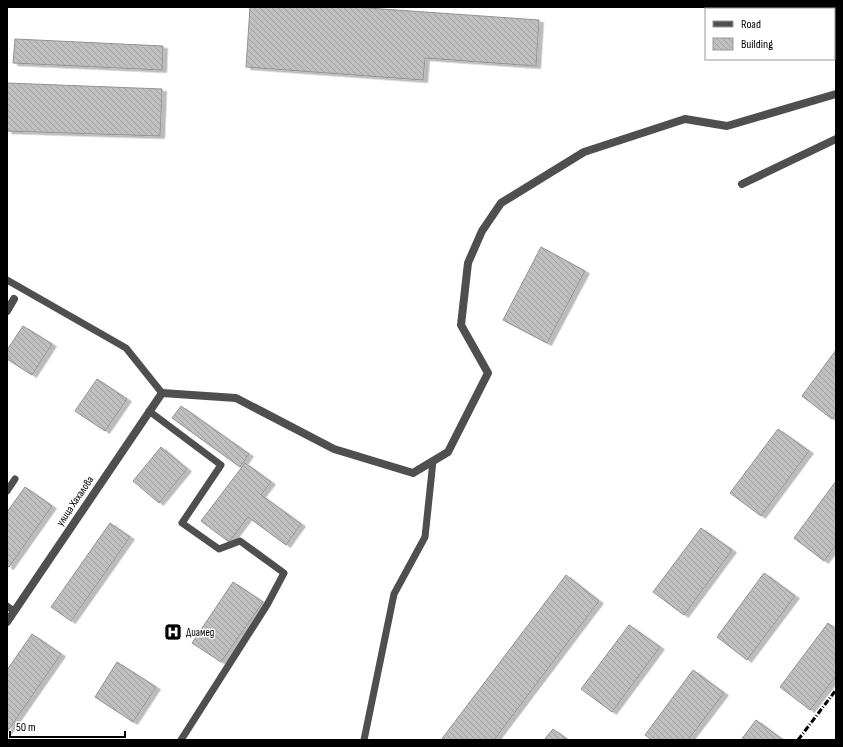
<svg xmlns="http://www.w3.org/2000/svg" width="843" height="747" font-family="'Sofia Sans Condensed',sans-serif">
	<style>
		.building { fill: url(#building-back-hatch); stroke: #939393; filter: url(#shadow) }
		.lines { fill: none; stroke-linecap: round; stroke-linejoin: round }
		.lane { stroke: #4f4f4f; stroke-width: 7 }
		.street { stroke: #4f4f4f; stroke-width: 8 }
		.rail { stroke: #000; stroke-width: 3; stroke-dasharray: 6 2 1 2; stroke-linecap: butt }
		.labels { text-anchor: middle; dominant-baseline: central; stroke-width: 3; stroke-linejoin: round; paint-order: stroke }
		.street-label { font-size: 11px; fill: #000; stroke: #fff }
		.poi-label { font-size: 11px; fill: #000; stroke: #fff; text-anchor: start }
	</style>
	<defs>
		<pattern id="building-back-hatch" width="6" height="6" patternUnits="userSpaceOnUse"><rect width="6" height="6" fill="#bfbfbf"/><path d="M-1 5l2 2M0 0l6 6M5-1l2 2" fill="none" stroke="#a2a2a2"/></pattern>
		<filter id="shadow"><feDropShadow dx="4.5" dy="2.5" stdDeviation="0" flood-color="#0004"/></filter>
	</defs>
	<rect width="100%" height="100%" fill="#fff"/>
	<!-- building -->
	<path class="building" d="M 250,7 L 354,7 L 539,20 L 536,66 L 425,58 L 423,80 L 246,67 Z
		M 15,39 L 163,46 L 162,70 L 13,63 Z
		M 7,83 L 162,89 L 160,136 L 7,131 Z
		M 541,247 L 585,271 L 547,343 L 503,320 Z
		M 23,326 L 52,344 L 32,375 L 7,359 L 7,350 Z
		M 836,350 L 836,414 L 832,419 L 802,396 Z
		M 97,379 L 127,399 L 105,431 L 75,411 Z
		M 181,406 L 249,454 L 240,467 L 172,418 Z
		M 778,429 L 809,451 L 761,516 L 730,493 Z
		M 161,447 L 187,469 L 159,503 L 133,481 Z
		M 245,463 L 271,482 L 261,495 L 301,524 L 286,545 L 248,517 L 229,542 L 201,521 Z
		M 836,481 L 836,545 L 824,561 L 794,538 Z
		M 25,487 L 52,506 L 9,567 L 7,566 L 7,512 Z
		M 110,523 L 130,537 L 71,621 L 51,607 Z
		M 701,528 L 732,550 L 684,615 L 653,592 Z
		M 764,573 L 795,596 L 747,660 L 717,637 Z
		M 566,575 L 599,601 L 494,740 L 441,740 Z
		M 233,582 L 263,602 L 221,662 L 192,643 Z
		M 828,623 L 836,629 L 836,676 L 810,710 L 780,687 Z
		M 629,625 L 660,647 L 612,712 L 581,689 Z
		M 32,634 L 61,654 L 7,732 L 7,670 Z
		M 117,662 L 156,687 L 133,722 L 95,697 Z
		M 693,670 L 724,693 L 688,740 L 652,740 L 645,735 Z
		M 756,720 L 783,740 L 741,740 Z
		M 553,729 L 568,740 L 544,740 Z"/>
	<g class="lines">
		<!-- lane -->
		<path class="lane" d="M 7,280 L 126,348 L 162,393
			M 149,411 L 221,465 L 182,523 L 219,549 L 240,541 L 284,573 L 267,605 L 181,740
			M 7,491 L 15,479
			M 7,606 L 14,611
			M 364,740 L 394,594 L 425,537 L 433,461"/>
		<!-- street -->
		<path class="street" d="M 742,184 L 836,139
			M 7,311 L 14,299
			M 7,622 L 162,393 L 236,398 L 334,449 L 413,473 L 448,452 L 488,373 L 461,325 L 468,263 L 482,231 L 501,203 L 584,152 L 685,119 L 727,126 L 836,94"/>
		<!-- rail -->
		<path class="rail" d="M 798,740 L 836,690"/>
	</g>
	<!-- icons -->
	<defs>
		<g id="hospital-square" transform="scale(0.9)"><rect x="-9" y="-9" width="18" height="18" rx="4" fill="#000" stroke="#fff"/><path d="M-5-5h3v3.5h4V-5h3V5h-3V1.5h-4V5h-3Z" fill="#fff"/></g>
	</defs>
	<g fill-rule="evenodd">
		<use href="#hospital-square" x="173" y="632"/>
	</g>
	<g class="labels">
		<!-- street labels -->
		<g class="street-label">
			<text transform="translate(75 501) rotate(-56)">улица Хахалова</text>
		</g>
		<!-- poi labels -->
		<g class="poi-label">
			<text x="186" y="632">Диамед</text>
		</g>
	</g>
	<!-- border -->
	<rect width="843" height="747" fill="none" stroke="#000000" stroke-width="16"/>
	<!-- legend -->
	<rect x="705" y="8" width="130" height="52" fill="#ffffff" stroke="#999999"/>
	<rect x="713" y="21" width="20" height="6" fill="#4f4f4f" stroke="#999999"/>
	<text x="741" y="28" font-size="12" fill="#000000">Road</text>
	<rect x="713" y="38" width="20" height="12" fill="url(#building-back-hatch)" stroke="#999999"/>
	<text x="741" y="48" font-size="12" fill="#000000">Building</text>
	<!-- scale -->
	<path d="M10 731v6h115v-6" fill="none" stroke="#000000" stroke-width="2"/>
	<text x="16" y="731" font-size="12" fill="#000000" stroke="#ffffff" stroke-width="3" paint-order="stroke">50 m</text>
</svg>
